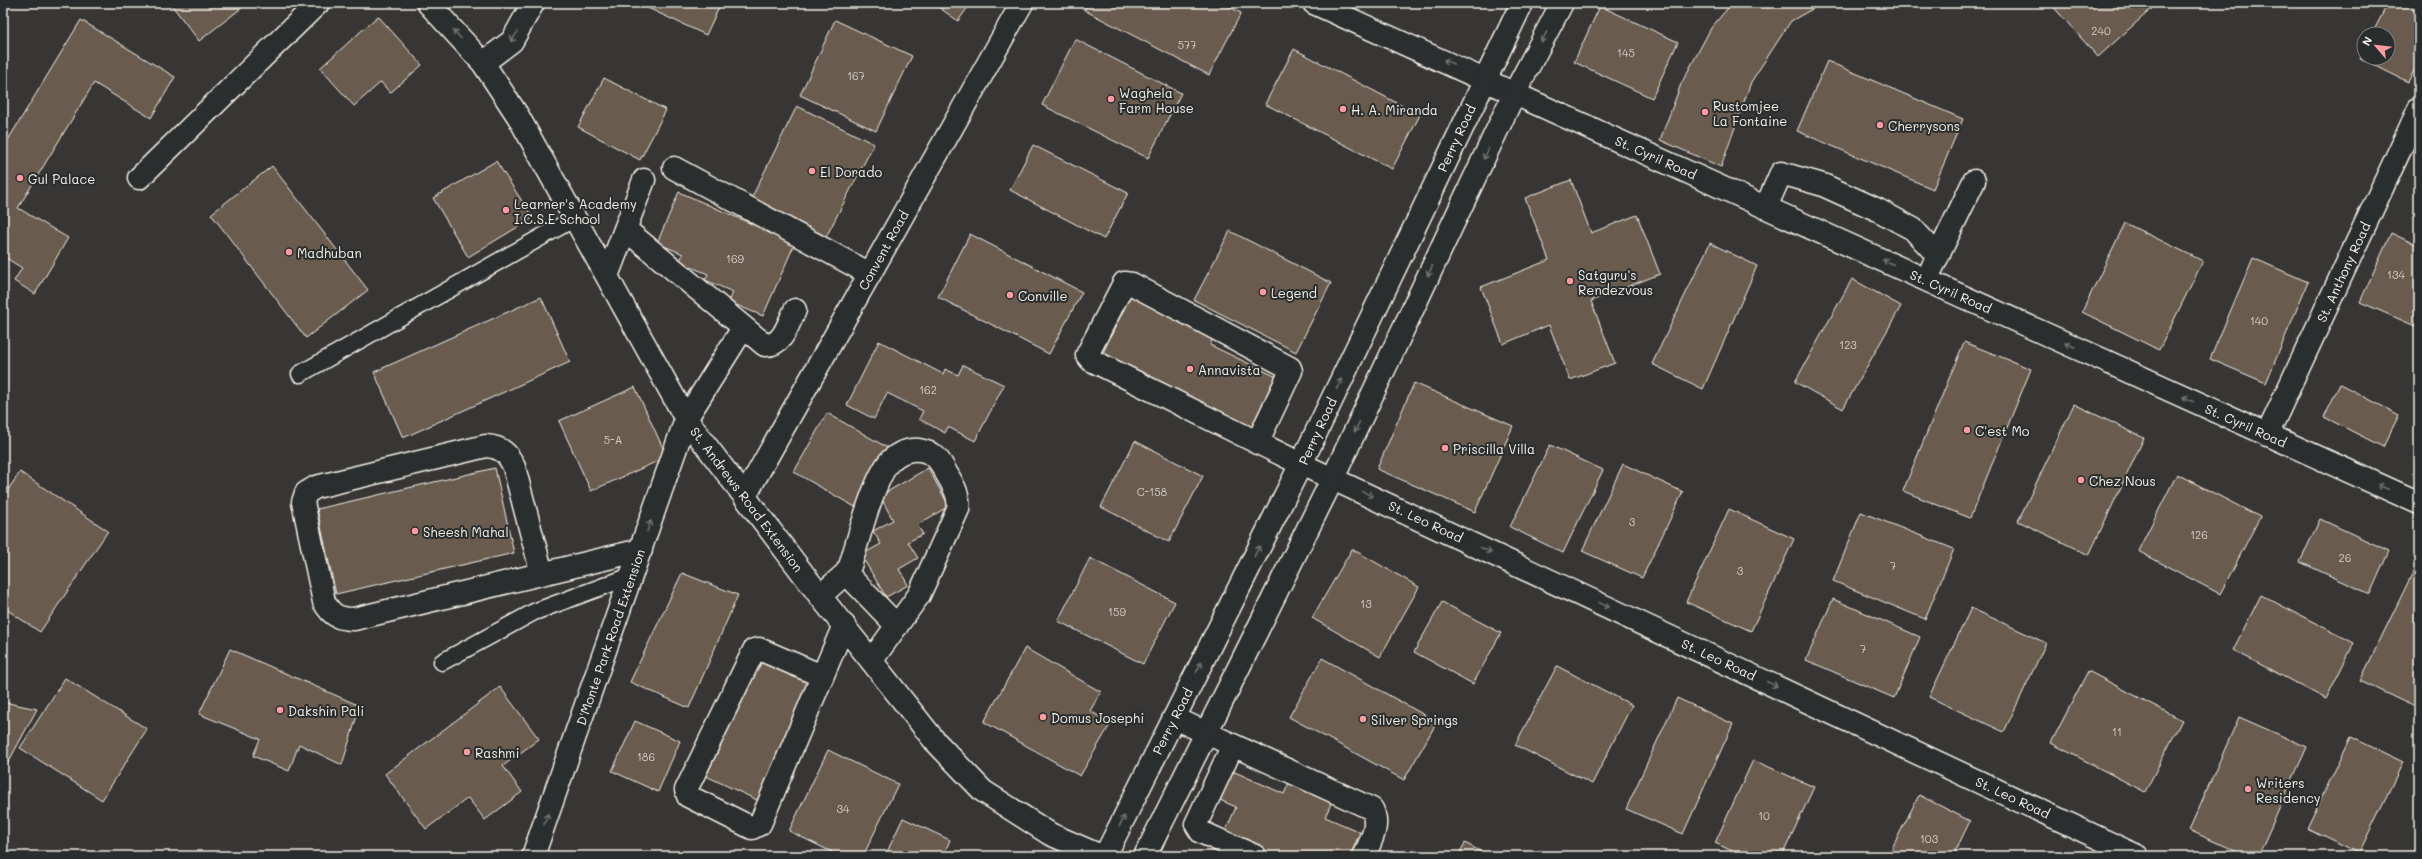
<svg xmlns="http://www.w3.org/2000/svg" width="2422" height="859" font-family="Mali,sans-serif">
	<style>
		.building { fill: #695b50; stroke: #f4f1e8 }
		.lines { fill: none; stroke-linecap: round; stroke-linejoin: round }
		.lane-casing { stroke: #f4f1e8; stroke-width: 19 }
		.street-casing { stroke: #f4f1e8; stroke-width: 25 }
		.secondary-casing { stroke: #f4f1e8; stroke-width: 25 }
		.lane { stroke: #2a2d2e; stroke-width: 16 }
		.street { stroke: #2a2d2e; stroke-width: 22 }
		.secondary { stroke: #2a2d2e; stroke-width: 22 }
		.oneway { stroke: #71726f }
		.poi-dot { fill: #ff9aa2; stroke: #2a2d2e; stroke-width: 1.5 }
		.labels { text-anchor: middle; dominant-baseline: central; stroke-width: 4; stroke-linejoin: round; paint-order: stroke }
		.number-label { font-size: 11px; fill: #d1ccc2 }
		.poi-label { font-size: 13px; fill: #f4f1e8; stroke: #2a2d2e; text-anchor: start }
		.street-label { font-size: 13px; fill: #f4f1e8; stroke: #2a2d2e }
	</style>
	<rect width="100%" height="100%" fill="#373635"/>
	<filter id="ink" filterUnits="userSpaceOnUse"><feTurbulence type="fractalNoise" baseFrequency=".025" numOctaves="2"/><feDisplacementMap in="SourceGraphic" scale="8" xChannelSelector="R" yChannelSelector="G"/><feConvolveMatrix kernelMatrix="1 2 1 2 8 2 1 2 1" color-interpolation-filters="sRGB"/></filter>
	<g filter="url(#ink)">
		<!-- building -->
		<path class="building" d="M 170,3 L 248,3 L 199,41 Z
			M 637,3 L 721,3 L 706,35 Z
			M 933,3 L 971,3 L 958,21 Z
			M 1088,3 L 1222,3 L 1241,13 L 1209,75 L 1084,10 Z
			M 1732,3 L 1823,3 L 1791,21 L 1751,82 L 1721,167 L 1660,140 L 1681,84 L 1711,28 Z
			M 2050,3 L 2158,3 L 2098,57 Z
			M 2388,3 L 2419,3 L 2419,61 L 2408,82 L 2360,58 L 2364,50 L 2364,58 L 2388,58 L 2388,34 L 2372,34 Z
			M 1600,6 L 1678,42 L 1652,98 L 1574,62 Z
			M 378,16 L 422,65 L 390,93 L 381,82 L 354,106 L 320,68 Z
			M 81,20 L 175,77 L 151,118 L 94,83 L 18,208 L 68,238 L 35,294 L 14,281 L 22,268 L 3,256 L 3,148 Z
			M 835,20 L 912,56 L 876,131 L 800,95 Z
			M 1075,39 L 1181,93 L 1148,158 L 1042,105 Z
			M 1294,49 L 1420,115 L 1392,169 L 1265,104 Z
			M 1827,61 L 1963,119 L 1933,189 L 1797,131 Z
			M 604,78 L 666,110 L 640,160 L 578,127 Z
			M 797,106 L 874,144 L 825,239 L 752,197 Z
			M 1033,145 L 1128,193 L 1104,239 L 1010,190 Z
			M 496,161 L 533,218 L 468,257 L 433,198 Z
			M 272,166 L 368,290 L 306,338 L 211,214 Z
			M 1571,180 L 1591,233 L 1637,215 L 1660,274 L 1591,301 L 1615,363 L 1570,380 L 1549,325 L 1503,344 L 1481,287 L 1549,260 L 1525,198 Z
			M 679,192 L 795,243 L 763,316 L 729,302 L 733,292 L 705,280 L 708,274 L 679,262 L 683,254 L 657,243 Z
			M 2125,223 L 2203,261 L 2159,350 L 2082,312 Z
			M 1230,231 L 1331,283 L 1296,352 L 1194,300 Z
			M 2391,233 L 2419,246 L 2419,317 L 2415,326 L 2360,302 Z
			M 970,234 L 1082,292 L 1049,354 L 938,297 Z
			M 1710,243 L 1757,266 L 1703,389 L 1652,364 Z
			M 2253,258 L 2308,282 L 2266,383 L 2210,359 Z
			M 1852,279 L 1901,306 L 1843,409 L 1795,382 Z
			M 1132,292 L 1215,333 L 1210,345 L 1281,379 L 1254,433 L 1100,359 Z
			M 541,297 L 570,362 L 403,438 L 374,372 Z
			M 879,341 L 943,374 L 945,369 L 958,375 L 963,365 L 1004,385 L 975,441 L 948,427 L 945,433 L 919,419 L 923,411 L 887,393 L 874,419 L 847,405 Z
			M 1964,342 L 2031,369 L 1970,518 L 1903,491 Z
			M 1414,383 L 1513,426 L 1475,512 L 1377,469 Z
			M 2340,384 L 2399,415 L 2383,447 L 2324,417 Z
			M 635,387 L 667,457 L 591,491 L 559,421 Z
			M 2074,404 L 2144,438 L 2089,555 L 2018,521 Z
			M 827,413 L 888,448 L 855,507 L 794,472 Z
			M 1135,441 L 1203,476 L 1169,542 L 1101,507 Z
			M 1550,445 L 1603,470 L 1563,553 L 1510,527 Z
			M 1623,464 L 1683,492 L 1642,578 L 1582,551 Z
			M 495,468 L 514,553 L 336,594 L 317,509 Z
			M 928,468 L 949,506 L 917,525 L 923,534 L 908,542 L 918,558 L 899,569 L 908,585 L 886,597 L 861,555 L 881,544 L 873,531 L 893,520 L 880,496 Z
			M 20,472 L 108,531 L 40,632 L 3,607 L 3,497 Z
			M 2177,474 L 2260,517 L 2220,594 L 2138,551 Z
			M 1729,509 L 1794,539 L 1751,631 L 1686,602 Z
			M 1861,512 L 1954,549 L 1925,619 L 1833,581 Z
			M 2320,519 L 2389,551 L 2370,594 L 2300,562 Z
			M 1352,549 L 1419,587 L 1380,657 L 1312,618 Z
			M 1090,558 L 1175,602 L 1143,664 L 1058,621 Z
			M 2416,566 L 2419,567 L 2419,709 L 2360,681 Z
			M 682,573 L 738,595 L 689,708 L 630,682 Z
			M 2261,595 L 2354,643 L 2326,699 L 2233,650 Z
			M 1833,599 L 1920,637 L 1894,698 L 1806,660 Z
			M 1442,602 L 1501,633 L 1473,684 L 1414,652 Z
			M 1971,608 L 2046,643 L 2004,732 L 1929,697 Z
			M 1025,648 L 1101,692 L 1090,711 L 1111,723 L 1080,776 L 984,722 Z
			M 230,649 L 360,706 L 342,765 L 299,744 L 289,771 L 253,756 L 260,739 L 199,714 Z
			M 762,657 L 815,682 L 759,801 L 706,776 Z
			M 1322,658 L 1437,722 L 1404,780 L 1289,717 Z
			M 1557,666 L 1632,705 L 1592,784 L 1515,745 Z
			M 2088,671 L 2182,720 L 2145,792 L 2051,743 Z
			M 65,678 L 147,729 L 102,800 L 20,748 Z
			M 500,687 L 539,739 L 503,766 L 522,792 L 485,820 L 468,798 L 426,829 L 385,774 Z
			M 1677,698 L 1733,724 L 1683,834 L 1626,809 Z
			M 3,702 L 37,709 L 3,772 Z
			M 2239,717 L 2307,747 L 2258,856 L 2246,856 L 2189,830 Z
			M 635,721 L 680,741 L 658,792 L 612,771 Z
			M 2351,737 L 2403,762 L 2359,853 L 2307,828 Z
			M 828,750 L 898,784 L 863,856 L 840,856 L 789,831 Z
			M 1753,760 L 1814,787 L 1782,856 L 1743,856 L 1715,843 Z
			M 1226,768 L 1284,794 L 1291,778 L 1334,797 L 1325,817 L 1360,832 L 1350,856 L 1337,854 L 1336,856 L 1266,856 L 1223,837 L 1236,807 L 1213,797 Z
			M 1919,795 L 1970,821 L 1953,856 L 1888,856 Z
			M 903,818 L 950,840 L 943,856 L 885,856 Z
			M 1465,843 L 1489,856 L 1458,856 Z"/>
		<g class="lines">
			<!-- lane casing -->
			<g class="lane-casing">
				<path id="lane" d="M 300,374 L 575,218
					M 442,662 L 534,612 L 631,576"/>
			</g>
			<!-- street casing -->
			<g class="street-casing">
				<path id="street" d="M 428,3 L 483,63 L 518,116 L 686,419 L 820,596 L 934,740 L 983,791 L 1050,834 L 1101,856
					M 1314,3 L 2419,503
					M 483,63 L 512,41 L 533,3
					M 674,168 L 870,274
					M 139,178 L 318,3
					M 1766,207 L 1781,173 L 1823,185 L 1878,210 L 1913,229 L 1938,256
					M 625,229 L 765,345 C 783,346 788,324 795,310
					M 1932,268 L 1974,181
					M 607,276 L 644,180
					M 2267,435 L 2419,109
					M 1257,443 L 1291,371 L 1290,368 L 1132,284 L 1124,283 L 1089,351 L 1087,355 L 1091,360 L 1301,464 L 2137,856
					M 745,496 L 1022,3
					M 846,573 L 897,626
					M 542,574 L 514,467 C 508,453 501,447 486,446 L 316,487 L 306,493 L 303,502 L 324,602 C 332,616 339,619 354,619 L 641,550
					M 820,596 L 846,573 L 850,566 C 858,541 874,477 891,460 C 899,453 908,449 919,450 C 931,452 937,456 943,467 C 949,479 961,494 958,509 L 919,595 L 872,660
					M 822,676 L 759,649 L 754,650 L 686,790 L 688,796 L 752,828 L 760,824 L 844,625
					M 1174,718 L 1372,809 C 1380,826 1371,840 1364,856
					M 1233,745 L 1196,824 L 1201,832 L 1255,856
					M 533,856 L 686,419 L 743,328"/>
			</g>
			<!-- secondary casing -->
			<g class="secondary-casing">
				<path id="secondary" d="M 1105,856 L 1301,464 L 1522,3
					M 1145,856 L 1333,478 L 1515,92 L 1562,3"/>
			</g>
			<!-- lane -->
			<use href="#lane" class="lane"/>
			<!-- street -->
			<use href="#street" class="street"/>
			<!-- secondary -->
			<use href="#secondary" class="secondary"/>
		</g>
		<!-- one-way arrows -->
		<defs><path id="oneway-shaft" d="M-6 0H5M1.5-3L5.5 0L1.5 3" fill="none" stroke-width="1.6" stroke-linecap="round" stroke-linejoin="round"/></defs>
		<g class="oneway">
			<use href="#oneway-shaft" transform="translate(457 34) rotate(-132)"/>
			<use href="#oneway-shaft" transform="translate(514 37) rotate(126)"/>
			<use href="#oneway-shaft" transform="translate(1544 37) rotate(118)"/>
			<use href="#oneway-shaft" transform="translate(1449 62) rotate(-156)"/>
			<use href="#oneway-shaft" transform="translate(1486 154) rotate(115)"/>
			<use href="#oneway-shaft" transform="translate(1888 262) rotate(-156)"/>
			<use href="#oneway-shaft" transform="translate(1430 271) rotate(115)"/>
			<use href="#oneway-shaft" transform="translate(2070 345) rotate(-156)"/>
			<use href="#oneway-shaft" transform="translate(1339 384) rotate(-65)"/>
			<use href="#oneway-shaft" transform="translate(2188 399) rotate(-156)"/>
			<use href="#oneway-shaft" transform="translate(1357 427) rotate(115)"/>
			<use href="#oneway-shaft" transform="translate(2383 487) rotate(-156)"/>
			<use href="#oneway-shaft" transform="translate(1368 494) rotate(25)"/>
			<use href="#oneway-shaft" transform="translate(649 526) rotate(-71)"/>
			<use href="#oneway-shaft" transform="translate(1486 550) rotate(25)"/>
			<use href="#oneway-shaft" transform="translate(1257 551) rotate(-63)"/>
			<use href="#oneway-shaft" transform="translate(1604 605) rotate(25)"/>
			<use href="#oneway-shaft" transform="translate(1199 667) rotate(-63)"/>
			<use href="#oneway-shaft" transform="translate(1772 684) rotate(25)"/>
			<use href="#oneway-shaft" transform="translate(546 819) rotate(-71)"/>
			<use href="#oneway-shaft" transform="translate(1122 821) rotate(-63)"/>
		</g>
	</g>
	<!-- markers -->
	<g class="poi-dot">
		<circle cx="1111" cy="99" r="4"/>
		<circle cx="1343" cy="109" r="4"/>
		<circle cx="1705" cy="112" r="4"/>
		<circle cx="1880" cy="125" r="4"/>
		<circle cx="812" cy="171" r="4"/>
		<circle cx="20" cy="178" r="4"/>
		<circle cx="506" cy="210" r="4"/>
		<circle cx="289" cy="252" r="4"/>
		<circle cx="1570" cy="281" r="4"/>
		<circle cx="1263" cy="292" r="4"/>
		<circle cx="1010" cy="295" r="4"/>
		<circle cx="1190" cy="369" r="4"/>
		<circle cx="1967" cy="430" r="4"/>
		<circle cx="1445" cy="448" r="4"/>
		<circle cx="2081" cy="480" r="4"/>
		<circle cx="415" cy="531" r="4"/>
		<circle cx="280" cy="710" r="4"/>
		<circle cx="1043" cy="717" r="4"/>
		<circle cx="1363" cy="719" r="4"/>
		<circle cx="467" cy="752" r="4"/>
		<circle cx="2248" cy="789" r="4"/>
	</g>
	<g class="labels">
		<!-- number labels -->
		<g class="number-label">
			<text x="2101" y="30">240</text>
			<text x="1187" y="44">577</text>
			<text x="1626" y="52">145</text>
			<text x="856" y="75">167</text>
			<text x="735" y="258">169</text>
			<text x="2396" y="274">134</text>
			<text x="2259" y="320">140</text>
			<text x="1848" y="344">123</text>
			<text x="928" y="389">162</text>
			<text x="613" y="439">5-A</text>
			<text x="1152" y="491">C-158</text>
			<text x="1632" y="521">3</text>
			<text x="2199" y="534">126</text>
			<text x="2345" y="557">26</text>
			<text x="1893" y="565">7</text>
			<text x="1740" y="570">3</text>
			<text x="1366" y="603">13</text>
			<text x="1117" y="611">159</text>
			<text x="1863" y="648">7</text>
			<text x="2117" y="731">11</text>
			<text x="646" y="756">186</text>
			<text x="843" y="808">34</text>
			<text x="1764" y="815">10</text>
			<text x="1929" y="838">103</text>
		</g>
		<!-- poi labels -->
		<g class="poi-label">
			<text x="1119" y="92">Waghela<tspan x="1119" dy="15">Farm House</tspan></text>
			<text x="1713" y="105">Rustomjee<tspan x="1713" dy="15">La Fontaine</tspan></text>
			<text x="1351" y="109">H. A. Miranda</text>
			<text x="1888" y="125">Cherrysons</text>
			<text x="820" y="171">El Dorado</text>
			<text x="28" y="178">Gul Palace</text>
			<text x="514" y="203">Learner's Academy<tspan x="514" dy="15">I.C.S.E School</tspan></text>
			<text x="297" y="252">Madhuban</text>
			<text x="1578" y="274">Satguru's<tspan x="1578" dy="15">Rendezvous</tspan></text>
			<text x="1271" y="292">Legend</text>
			<text x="1018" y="295">Conville</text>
			<text x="1198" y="369">Annavista</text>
			<text x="1975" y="430">C'est Mo</text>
			<text x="1453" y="448">Priscilla Villa</text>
			<text x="2089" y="480">Chez Nous</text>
			<text x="423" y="531">Sheesh Mahal</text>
			<text x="288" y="710">Dakshin Pali</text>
			<text x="1051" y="717">Domus Josephi</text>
			<text x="1371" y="719">Silver Springs</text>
			<text x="475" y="752">Rashmi</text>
			<text x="2256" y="782">Writers<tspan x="2256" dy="15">Residency</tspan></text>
		</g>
		<!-- street labels -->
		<g class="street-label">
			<text transform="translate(1456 138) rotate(-65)">Perry Road</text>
			<text transform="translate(1656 157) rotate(24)">St. Cyril Road</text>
			<text transform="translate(883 250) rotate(-61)">Convent Road</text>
			<text transform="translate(2343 272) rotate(-65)">St. Anthony Road</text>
			<text transform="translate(1951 291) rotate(24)">St. Cyril Road</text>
			<text transform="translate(2246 425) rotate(24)">St. Cyril Road</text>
			<text transform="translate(1317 431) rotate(-65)">Perry Road</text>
			<text transform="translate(747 499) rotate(53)">St. Andrews Road Extension</text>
			<text transform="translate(1426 521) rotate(25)">St. Leo Road</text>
			<text transform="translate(610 637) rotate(-71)">D'Monte Park Road Extension</text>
			<text transform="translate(1719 659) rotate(25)">St. Leo Road</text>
			<text transform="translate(1172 721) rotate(-63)">Perry Road</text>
			<text transform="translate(2013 797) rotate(25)">St. Leo Road</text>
		</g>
	</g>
	<!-- margin -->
	<rect width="2422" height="859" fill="none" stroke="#2a2d2e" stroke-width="16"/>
	<rect x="8" y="8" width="2406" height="843" fill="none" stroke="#f4f1e8" stroke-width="1.5" filter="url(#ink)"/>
	<!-- north arrow -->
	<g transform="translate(2376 46) rotate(298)"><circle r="19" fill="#2a2d2e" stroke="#7b7b78"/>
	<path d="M0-3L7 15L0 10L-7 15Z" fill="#ff9aa2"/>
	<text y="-6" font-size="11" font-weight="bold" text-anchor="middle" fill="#f4f1e8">N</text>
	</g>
</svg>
